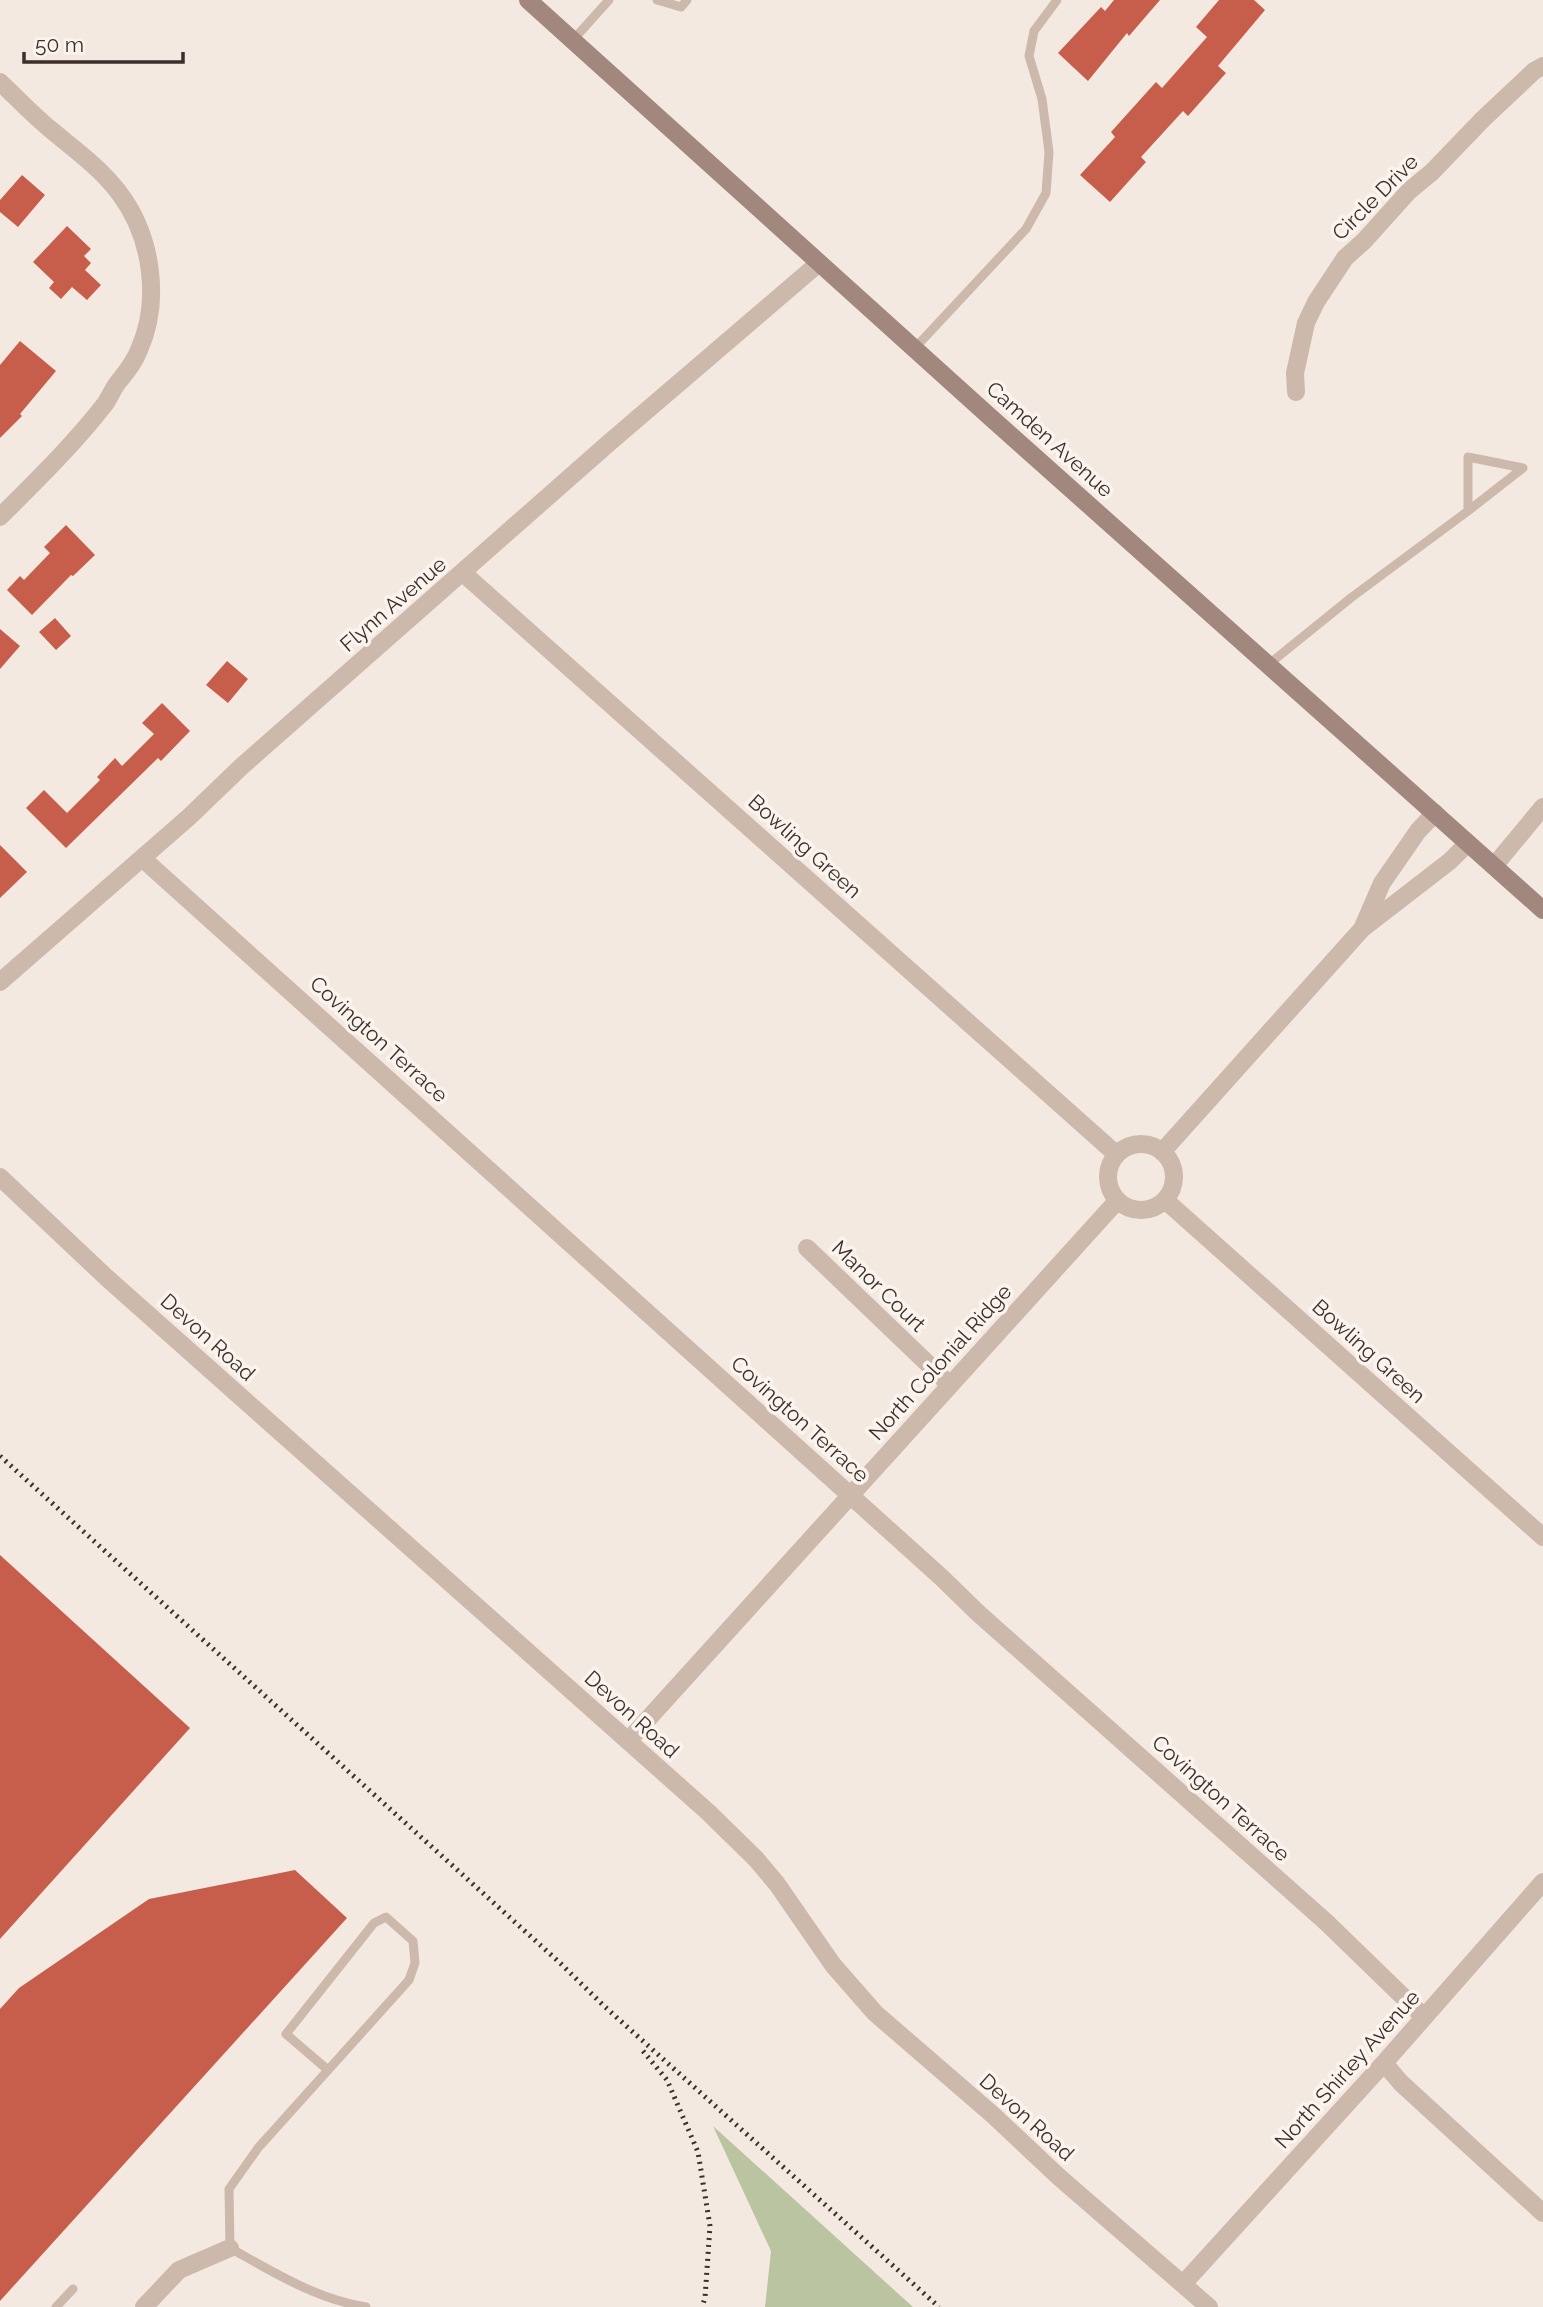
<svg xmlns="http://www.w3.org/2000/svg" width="1543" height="2307" font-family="Raleway,sans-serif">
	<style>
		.green { fill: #bbc4a0 }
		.building { fill: #c75e4b }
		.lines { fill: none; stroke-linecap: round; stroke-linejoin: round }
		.service { stroke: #cdb8ac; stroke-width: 9 }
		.minor { stroke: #cdb8ac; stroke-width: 18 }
		.secondary { stroke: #a1877d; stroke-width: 18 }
		.rail { stroke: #3b2e2b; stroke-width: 5; stroke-dasharray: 2 5; stroke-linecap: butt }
		.labels { text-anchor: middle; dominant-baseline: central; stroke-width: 7; stroke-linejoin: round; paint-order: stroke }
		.street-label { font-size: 21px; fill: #3b2e2b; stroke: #fbf4ee }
	</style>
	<rect width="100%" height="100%" fill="#f4e9e1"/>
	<!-- green -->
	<path class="green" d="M 713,2126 L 913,2307 L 765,2307 L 771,2251 Z"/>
	<!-- building -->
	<path class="building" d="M 1114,0 L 1160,0 L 1129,36 L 1127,33 L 1088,81 L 1058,53 L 1101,7 L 1105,11 Z
		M 1219,0 L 1254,0 L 1265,10 L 1218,66 L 1226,73 L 1188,116 L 1183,111 L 1141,157 L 1146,162 L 1110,202 L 1080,175 L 1115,137 L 1111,132 L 1156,82 L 1162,88 L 1207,37 L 1196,27 Z
		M 22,175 L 45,195 L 18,227 L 0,212 L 0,200 Z
		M 67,226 L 91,249 L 84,256 L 91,263 L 85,270 L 101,285 L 87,300 L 72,287 L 61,299 L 49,288 L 54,282 L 33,262 Z
		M 20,341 L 56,371 L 20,414 L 22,416 L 0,438 L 0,365 Z
		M 66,525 L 95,555 L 73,576 L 71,575 L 32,615 L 7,590 L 20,576 L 24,580 L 50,553 L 44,547 Z
		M 55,618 L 71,636 L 56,650 L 39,632 Z
		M 0,629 L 20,646 L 0,669 Z
		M 227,661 L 248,679 L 228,703 L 206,685 Z
		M 162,703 L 190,731 L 161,761 L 158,758 L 66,848 L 26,808 L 44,790 L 67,813 L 100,780 L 97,777 L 115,758 L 122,766 L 154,734 L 142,723 Z
		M 0,845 L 27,872 L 0,898 Z
		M 0,1555 L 190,1728 L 0,1939 Z
		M 295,1870 L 347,1918 L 0,2301 L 0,2009 L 19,1988 L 149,1899 Z"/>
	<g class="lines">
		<!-- service -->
		<path class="service" d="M 657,0 L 681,7 L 687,0
			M 573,40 L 609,0
			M 914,349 L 1026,229 L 1046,193 L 1049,152 L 1042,99 L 1029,56 L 1034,31 L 1057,0
			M 1269,664 L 1352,597 L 1468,511 L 1468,457 L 1523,468 L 1468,511
			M 328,2070 L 286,2034 L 374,1923 L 386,1917 L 413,1941 L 415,1963 L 409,1980 L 258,2148 L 229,2189 L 230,2248 C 273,2272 316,2299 366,2307
			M 56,2307 L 73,2289"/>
		<!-- minor -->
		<path class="minor" d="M 0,82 C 17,98 33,115 50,129 C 74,149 102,169 120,194 C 152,237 161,301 139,350 C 134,363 127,371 119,381 C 113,388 110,397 105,404 C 74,444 36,481 0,517
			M 1296,392 L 1295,373 L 1306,323 L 1316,302 L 1345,258 L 1364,241 L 1409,191 L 1432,172 L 1483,119 L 1534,71 L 1543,66
			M 463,573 L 1116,1154
			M 142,858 L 941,1577 L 978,1613 L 1326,1922 L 1424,2017
			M 1494,866 L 1543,807
			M 1362,929 L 1450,861 L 1468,843
			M 0,982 L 189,817 L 242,766 L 610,442 L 819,263
			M1108 1177a33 33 0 1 1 66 0a33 33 0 1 1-66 0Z
			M 1162,1152 L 1362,929 L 1382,883 L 1418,831 L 1435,813
			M 0,1177 L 107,1278 L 708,1812 L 756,1859 L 777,1884 L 833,1965 L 875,2013 L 993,2115 L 1059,2177 L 1209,2307
			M 1165,1200 L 1543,1537
			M 807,1248 L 950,1385
			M 628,1741 L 1117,1201
			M 1384,2063 L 1401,2083 L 1543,2213
			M 1183,2284 L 1384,2063 L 1543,1882
			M 144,2307 L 179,2270 L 230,2248"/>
		<!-- secondary -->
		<path class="secondary" d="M 528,0 L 989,416 L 1543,910"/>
		<!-- rail -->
		<path class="rail" d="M 0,1456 L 559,1962 L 604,2006 L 939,2307
			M 643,2051 L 667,2080 L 698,2152 L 710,2226 L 705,2298 L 702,2307"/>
	</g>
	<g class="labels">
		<!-- street labels -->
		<g class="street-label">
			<text transform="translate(1375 197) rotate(-45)">Circle Drive</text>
			<text transform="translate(1050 439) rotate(42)">Camden Avenue</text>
			<text transform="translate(393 604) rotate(-41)">Flynn Avenue</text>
			<text transform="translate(805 846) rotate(42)">Bowling Green</text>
			<text transform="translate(379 1039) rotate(42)">Covington Terrace</text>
			<text transform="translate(879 1286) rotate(44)">Manor Court</text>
			<text transform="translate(208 1337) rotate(42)">Devon Road</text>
			<text transform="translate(1369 1351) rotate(42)">Bowling Green</text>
			<text transform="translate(940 1362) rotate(-48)">North Colonial Ridge</text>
			<text transform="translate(800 1419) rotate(42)">Covington Terrace</text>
			<text transform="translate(632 1714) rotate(42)">Devon Road</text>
			<text transform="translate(1221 1798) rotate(42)">Covington Terrace</text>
			<text transform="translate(1347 2069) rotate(-48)">North Shirley Avenue</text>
			<text transform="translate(1027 2117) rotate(42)">Devon Road</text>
		</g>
	</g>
	<!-- scale -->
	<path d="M24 52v10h159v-10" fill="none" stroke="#3b2e2b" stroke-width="3.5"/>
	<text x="35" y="52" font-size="21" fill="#3b2e2b" stroke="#fbf4ee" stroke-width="5" paint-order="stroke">50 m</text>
</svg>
